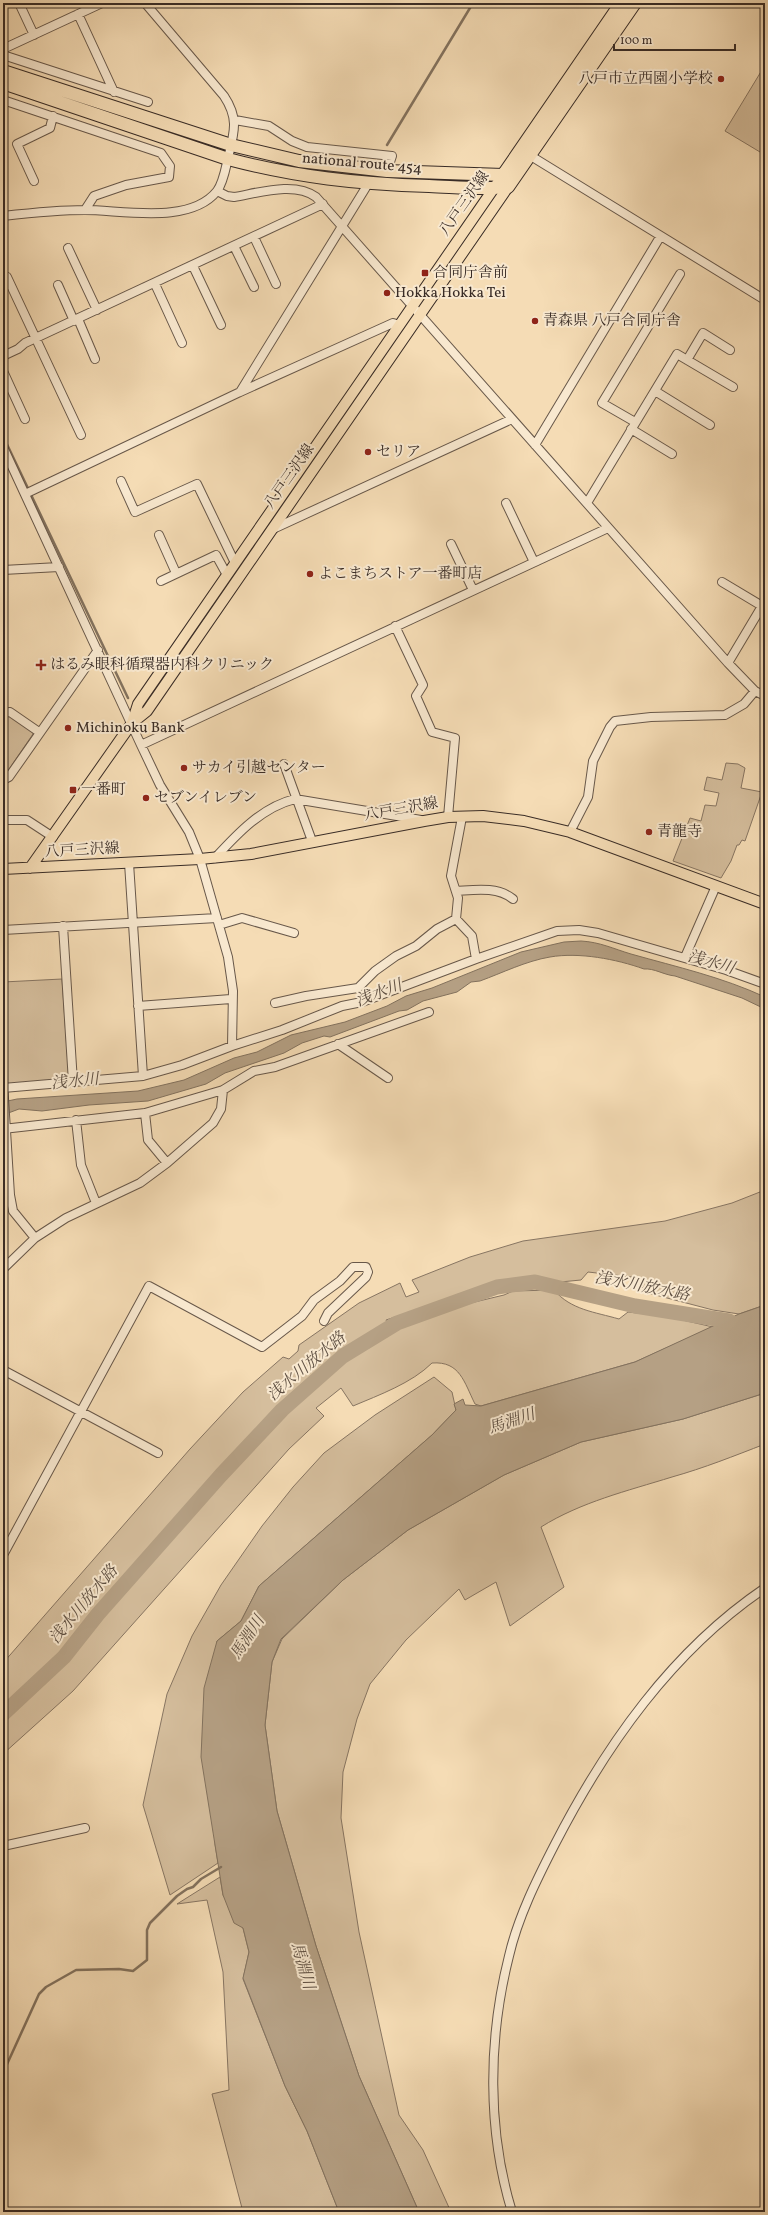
<svg xmlns="http://www.w3.org/2000/svg" width="768" height="2215" font-family="Vollkorn,'Noto Serif JP',serif">
	<style>
		.green { fill: #d5be9d; stroke: #877562 }
		.water { fill: #b5a084; stroke: #83725e }
		.lines { fill: none; stroke-linecap: round; stroke-linejoin: round }
		.stream { stroke: #83725e; stroke-width: 2.5 }
		.river { stroke: #b5a084; stroke-width: 15 }
		.minor-casing { stroke: #68584a; stroke-width: 10 }
		.major-casing { stroke: #392c26; stroke-width: 12 }
		.highway-casing { stroke: #392c26; stroke-width: 14 }
		.minor { stroke: #f8e8cf; stroke-width: 8 }
		.major { stroke: #f5dcb5; stroke-width: 10 }
		.highway { stroke: #f5dcb5; stroke-width: 12 }
		.poi-dot { fill: #8f2418; stroke: #f8e8cf; stroke-width: 1.5 }
		.labels { text-anchor: middle; dominant-baseline: central; stroke-width: 4; stroke-linejoin: round; paint-order: stroke }
		.poi-label { font-size: 15px; fill: #392c26; stroke: #f8e8cf; text-anchor: start }
		.street-label { font-size: 15px; fill: #392c26; stroke: #f8e8cf }
		.water-label { font-size: 16px; font-style: italic; fill: #5e4f42; stroke: #f8e8cf }
	</style>
	<rect width="100%" height="100%" fill="#f5dcb5"/>
	<filter id="stains"><feTurbulence type="fractalNoise" baseFrequency=".005" numOctaves="4"/><feColorMatrix values="0 0 0 0 .2 0 0 0 0 .09 0 0 0 0 .02 0 0 0 .5 -.17"/></filter>
	<radialGradient id="worn" r=".72"><stop offset=".6" stop-color="#630" stop-opacity="0"/><stop offset="1" stop-color="#630" stop-opacity=".3"/></radialGradient>
	<!-- green -->
	<path class="green" d="M 765,65 L 765,155 L 725,131 Z
		M 3,715 L 10,715 L 33,731 L 33,734 L 7,772 L 3,775 Z
		M 726,763 L 738,764 L 745,768 L 741,788 L 762,792 L 745,841 L 742,840 L 739,845 L 737,845 L 731,861 L 721,878 L 673,861 L 690,818 L 701,821 L 705,805 L 716,806 L 719,793 L 704,790 L 707,777 L 722,780 Z
		M 62,979 L 69,1079 L 7,1084 L 3,1032 L 3,982 Z
		M 765,1190 L 765,1305 L 739,1314 L 713,1310 L 648,1293 L 632,1277 L 588,1272 L 581,1280 L 560,1282 L 529,1278 L 497,1283 L 386,1320 L 391,1331 L 458,1306 L 504,1295 L 513,1291 L 554,1290 C 571,1310 595,1312 619,1319 L 628,1312 L 665,1316 L 713,1327 L 635,1362 L 481,1406 L 475,1404 C 464,1382 460,1361 432,1363 C 412,1383 379,1395 353,1406 L 341,1388 L 316,1408 L 324,1416 L 289,1449 L 73,1691 L 3,1754 L 3,1663 L 190,1449 L 243,1392 L 283,1357 L 289,1359 L 298,1351 L 299,1345 L 359,1303 L 400,1283 L 406,1297 L 419,1292 L 412,1280 L 470,1257 L 523,1241 L 665,1221 L 732,1203 Z
		M 434,1377 L 452,1392 L 456,1410 L 432,1435 L 259,1586 L 241,1621 L 217,1641 L 215,1844 L 218,1863 L 170,1895 L 143,1805 L 167,1694 L 192,1636 L 221,1585 L 262,1526 L 293,1487 L 324,1453 L 375,1415 Z
		M 765,1393 L 765,1444 C 734,1456 704,1468 672,1477 C 627,1491 581,1502 541,1527 L 564,1587 L 510,1626 L 496,1582 L 465,1600 L 459,1589 L 406,1640 L 370,1684 L 357,1719 L 343,1772 L 341,1818 L 359,1932 L 399,2115 L 423,2150 L 451,2212 L 419,2212 L 359,2076 L 316,1946 L 277,1811 L 265,1725 L 272,1662 L 282,1639 L 343,1580 L 408,1530 L 504,1475 L 581,1442 L 683,1419 Z
		M 220,1877 L 223,1895 L 243,1928 L 249,1952 L 243,1979 L 285,2086 L 307,2131 L 339,2212 L 243,2212 L 212,2094 L 229,2090 L 223,1972 L 207,1900 L 177,1904 Z"/>
	<!-- water -->
	<path class="water" d="M 581,941 C 600,942 614,949 631,954 C 677,967 722,977 765,997 L 765,1009 L 742,998 L 675,976 C 664,975 654,968 644,969 C 616,959 579,952 550,957 C 526,961 502,973 480,981 L 471,982 L 457,992 L 423,1001 L 407,1010 L 399,1011 L 330,1037 L 324,1036 L 302,1043 L 284,1053 L 225,1073 L 206,1084 L 148,1101 L 89,1105 L 42,1111 L 19,1109 L 3,1115 L 3,1102 L 17,1099 L 138,1091 L 184,1080 L 234,1058 L 257,1052 L 291,1035 L 345,1022 L 387,1006 L 406,996 L 432,988 L 521,952 L 564,942 Z
		M 765,1305 L 765,1393 L 683,1419 L 581,1442 L 504,1475 L 408,1530 L 343,1580 L 281,1639 L 272,1662 L 265,1725 L 277,1811 L 316,1946 L 359,2076 L 419,2212 L 339,2212 L 307,2131 L 285,2086 L 243,1978 L 249,1952 L 243,1928 L 234,1923 L 223,1895 L 201,1757 L 204,1688 L 217,1641 L 241,1621 L 259,1586 L 432,1435 L 456,1410 L 454,1404 L 463,1399 L 465,1405 L 481,1406 L 635,1362 L 739,1314 Z"/>
	<g class="lines">
		<!-- stream -->
		<path class="stream" d="M 387,145 L 473,3
			M 3,436 L 128,698
			M 3,2073 L 39,1994 L 46,1987 L 76,1970 L 119,1969 L 133,1971 L 147,1960 L 147,1930 L 150,1923 L 177,1896 L 187,1889 L 193,1887 L 201,1879 L 221,1867"/>
		<!-- river -->
		<path class="river" d="M 3,1714 L 64,1657 L 98,1614 L 221,1475 L 282,1410 L 343,1356 L 397,1323 L 497,1287 L 535,1282 L 635,1306 L 729,1321 L 765,1345"/>
		<!-- minor casing -->
		<g class="minor-casing">
			<path id="minor" d="M 19,3 L 34,35
				M 78,14 L 114,92
				M 3,49 L 102,3
				M 3,55 L 148,102
				M 3,100 L 161,153 L 170,166 L 169,177 L 126,185 L 94,196 L 85,210
				M 235,120 L 269,126 L 292,141 L 307,147 L 392,156 L 387,171
				M 526,153 L 765,300
				M 34,181 L 17,144 L 50,128 L 53,116
				M 217,191 L 227,196 L 234,197 C 258,193 295,181 316,197 L 728,663 L 755,691 L 765,696
				M 3,216 C 30,213 58,210 85,210 C 122,210 190,225 217,191 C 224,182 226,165 229,154 C 235,130 238,117 224,96 L 145,3
				M 254,237 L 276,284
				M 234,246 L 254,287
				M 68,248 L 97,310
				M 193,266 L 221,325
				M 7,277 L 81,435
				M 155,284 L 182,343
				M 58,285 L 74,321
				M 78,319 L 95,359
				M 3,356 L 18,349 L 25,343 L 323,204
				M 687,360 L 703,333 L 730,350
				M 3,371 L 25,419
				M 655,391 L 710,425
				M 240,392 L 393,323 L 400,325
				M 635,422 L 602,403 L 680,274
				M 631,429 L 672,454
				M 535,445 L 660,237
				M 3,447 L 141,745 L 160,785 L 189,832 L 200,859 L 228,957 L 233,991 L 232,1046
				M 121,481 L 135,512 L 197,484 L 235,563
				M 25,494 L 240,392 L 368,184
				M 506,503 L 534,562
				M 587,503 L 677,354 L 733,387
				M 273,529 L 512,419
				M 159,535 L 176,573
				M 451,544 L 473,590
				M 3,570 L 59,567
				M 161,581 L 216,555 L 227,575
				M 722,582 L 762,606
				M 395,626 L 423,685 L 416,696 L 432,732 L 455,738 L 448,817
				M 728,663 L 765,601
				M 3,713 L 10,712 L 39,732
				M 141,745 L 608,528
				M 284,764 L 312,841
				M 3,780 L 9,777 L 98,650
				M 462,817 L 451,876 L 458,898 L 456,919 L 472,936 L 476,959
				M 3,820 L 27,820 L 53,837
				M 570,832 L 588,797 L 593,761 L 610,727 L 615,721 L 651,717 L 725,715 L 744,704 L 755,691
				M 215,858 C 237,834 262,807 295,799 L 421,820
				M 129,863 L 143,1076
				M 456,891 C 474,890 497,886 513,899
				M 219,925 L 242,918 L 294,933
				M 63,926 L 73,1082
				M 3,930 L 217,918
				M 685,957 L 716,886
				M 275,1003 L 306,996 L 358,988 L 375,971 L 396,956 L 416,946 L 437,929 L 456,919
				M 138,1006 L 231,999
				M 338,1044 L 388,1078
				M 3,1082 L 10,1195 L 13,1211 L 35,1238
				M 3,1088 L 143,1076 L 182,1065 L 232,1046 L 282,1030 L 342,1006 L 362,1002 L 476,959 L 557,931 L 579,930 L 598,933 L 726,970 L 765,984
				M 145,1113 L 148,1140 L 167,1163
				M 76,1120 L 81,1165 L 96,1203
				M 3,1129 L 145,1113 L 223,1090 L 254,1071 L 275,1067 L 429,1012
				M 3,1269 L 35,1238 L 66,1218 L 140,1183 L 167,1163 L 213,1123 L 221,1109 L 223,1090
				M 3,1370 L 158,1453
				M 3,1555 L 149,1286 L 262,1347 L 302,1316 L 314,1300 L 340,1281 L 353,1267 L 366,1267 L 368,1272 L 366,1277 L 328,1313 L 324,1321
				M 3,1846 L 85,1828
				M 512,2212 C 487,2130 488,2039 509,1956 C 518,1917 537,1879 555,1844 C 606,1745 672,1651 765,1588"/>
		</g>
		<!-- major casing -->
		<g class="major-casing">
			<path id="major" d="M 132,723 L 147,711 L 508,187 L 506,183
				M 30,868 L 132,723 L 138,704 L 503,175
				M 3,869 L 200,859 L 251,854 L 424,821 L 448,817 L 483,816 L 524,821 L 570,832 L 765,904"/>
		</g>
		<!-- highway casing -->
		<g class="highway-casing">
			<path id="highway" d="M 3,71 L 231,145 L 299,161 L 387,171 L 503,175 L 621,3
				M 3,83 L 228,159 C 296,177 359,184 429,186 C 456,187 482,190 508,187 L 635,3"/>
		</g>
		<!-- minor -->
		<use href="#minor" class="minor"/>
		<!-- major -->
		<use href="#major" class="major"/>
		<!-- highway -->
		<use href="#highway" class="highway"/>
	</g>
	<!-- markers -->
	<g class="poi-dot">
		<circle cx="721" cy="79" r="4"/>
		<rect x="421" y="269" width="8" height="8" rx="2"/>
		<circle cx="387" cy="293" r="4"/>
		<circle cx="535" cy="321" r="4"/>
		<circle cx="368" cy="452" r="4"/>
		<circle cx="310" cy="574" r="4"/>
		<path d="M39 659h4v4h4v4h-4v4h-4v-4h-4v-4h4z"/>
		<circle cx="68" cy="728" r="4"/>
		<circle cx="184" cy="768" r="4"/>
		<rect x="69" y="786" width="8" height="8" rx="2"/>
		<circle cx="146" cy="798" r="4"/>
		<circle cx="649" cy="832" r="4"/>
	</g>
	<g class="labels">
		<!-- poi labels -->
		<g class="poi-label">
			<text x="713" y="79" text-anchor="end">八戸市立西園小学校</text>
			<text x="433" y="273">合同庁舎前</text>
			<text x="395" y="293">Hokka Hokka Tei</text>
			<text x="543" y="321">青森県 八戸合同庁舎</text>
			<text x="376" y="452">セリア</text>
			<text x="318" y="574">よこまちストア一番町店</text>
			<text x="50" y="665">はるみ眼科循環器内科クリニック</text>
			<text x="76" y="728">Michinoku Bank</text>
			<text x="192" y="768">サカイ引越センター</text>
			<text x="81" y="790">一番町</text>
			<text x="154" y="798">セブンイレブン</text>
			<text x="657" y="832">青龍寺</text>
		</g>
		<!-- street labels -->
		<g class="street-label">
			<text transform="translate(362 164) rotate(5)">national route 454</text>
			<text transform="translate(465 204) rotate(-55)">八戸三沢線</text>
			<text transform="translate(290 477) rotate(-55)">八戸三沢線</text>
			<text transform="translate(401 810) rotate(-10)">八戸三沢線</text>
			<text transform="translate(82 851) rotate(-3)">八戸三沢線</text>
		</g>
		<!-- water labels -->
		<g class="water-label">
			<text transform="translate(711 963) rotate(16)">浅水川</text>
			<text transform="translate(379 994) rotate(-21)">浅水川</text>
			<text transform="translate(75 1082) rotate(-6)">浅水川</text>
			<text transform="translate(642 1287) rotate(11)">浅水川放水路</text>
			<text transform="translate(307 1367) rotate(-40)">浅水川放水路</text>
			<text transform="translate(512 1422) rotate(-19)">馬淵川</text>
			<text transform="translate(84 1605) rotate(-50)">浅水川放水路</text>
			<text transform="translate(248 1638) rotate(-57)">馬淵川</text>
			<text transform="translate(302 1966) rotate(74)">馬淵川</text>
		</g>
	</g>
	<!-- margin -->
	<rect width="768" height="2215" fill="none" stroke="#f5dcb5" stroke-width="16"/>
	<rect x="4" y="4" width="760" height="2207" fill="none" stroke="#392c26" stroke-width="2"/>
	<rect x="8" y="8" width="752" height="2199" fill="none" stroke="#392c26"/>
	<!-- scale -->
	<path d="M614 44v6h121v-6" fill="none" stroke="#392c26" stroke-width="2"/>
	<text x="620" y="44" font-size="12" fill="#392c26" stroke="#f8e8cf" stroke-width="3" paint-order="stroke">100 m</text>
	<rect width="100%" height="100%" filter="url(#stains)"/>
	<rect width="100%" height="100%" fill="url(#worn)"/>
</svg>
